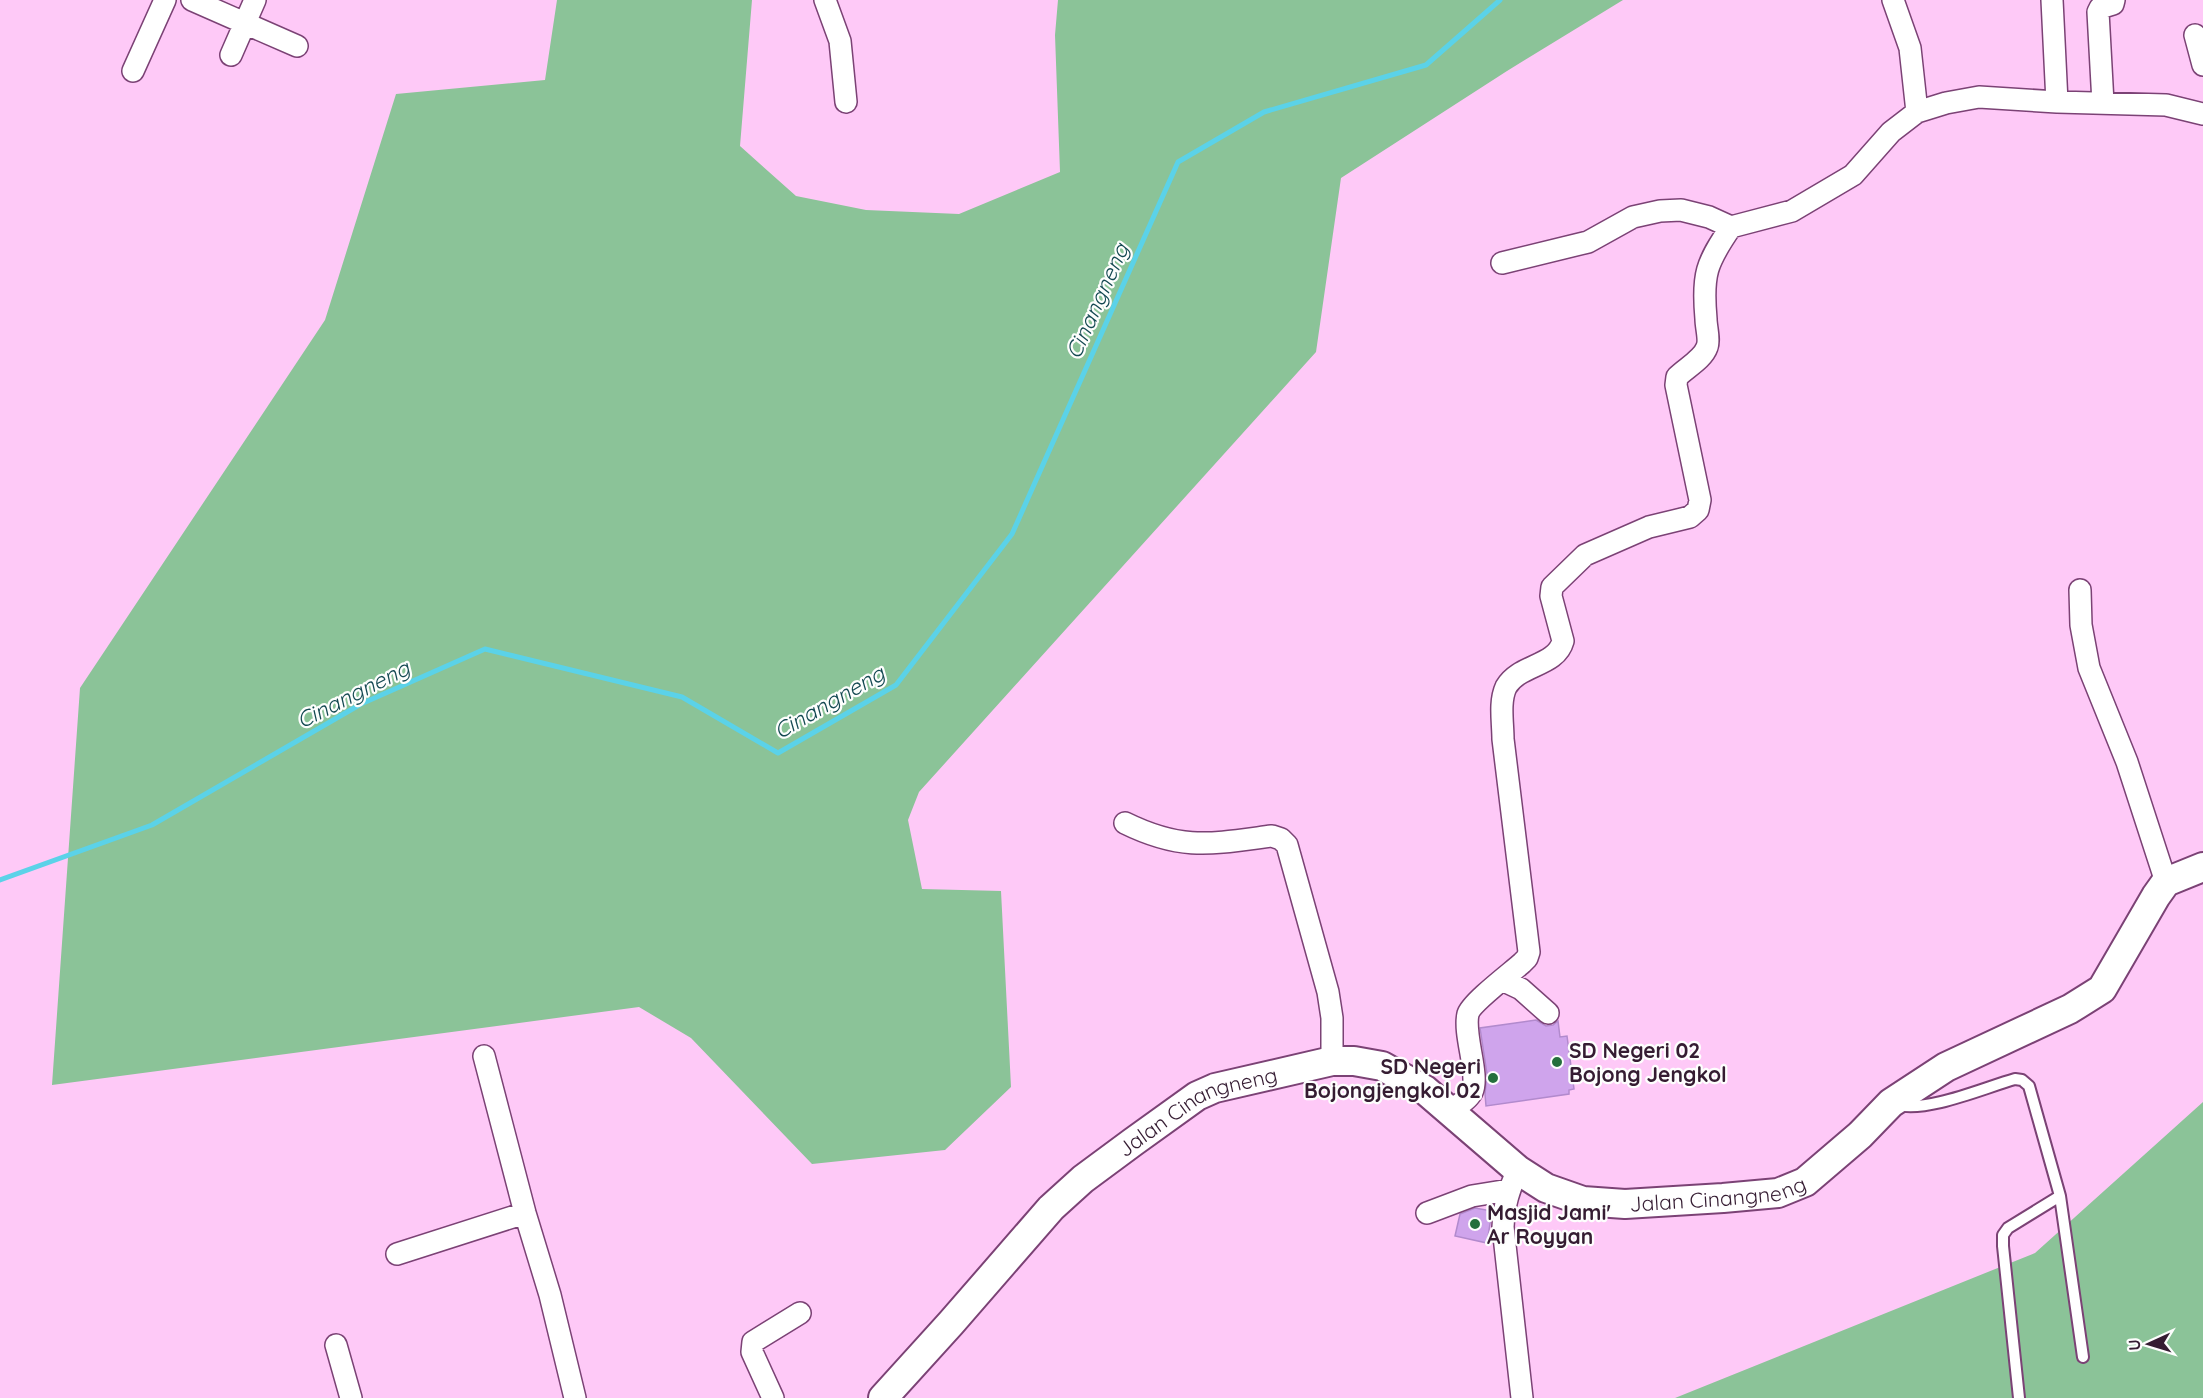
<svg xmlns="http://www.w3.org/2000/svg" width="2203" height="1398" font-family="Quicksand,sans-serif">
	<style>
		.green { fill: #8bc398 }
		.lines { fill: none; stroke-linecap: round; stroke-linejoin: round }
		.stream { stroke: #5bd2e8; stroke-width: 5 }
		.building { fill: #cfa4ec; stroke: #b28acd; stroke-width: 1.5 }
		.lane-casing { stroke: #7b4275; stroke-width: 14 }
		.street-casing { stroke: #7b4275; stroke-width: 24 }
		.secondary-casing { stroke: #7b4275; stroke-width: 32 }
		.lane { stroke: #fff; stroke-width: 10 }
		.street { stroke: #fff; stroke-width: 21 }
		.secondary { stroke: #fff; stroke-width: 28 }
		.poi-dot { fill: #246f3d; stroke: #fdfefd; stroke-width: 2 }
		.labels { text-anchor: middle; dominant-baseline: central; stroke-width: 4.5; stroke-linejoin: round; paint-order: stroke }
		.poi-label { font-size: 21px; font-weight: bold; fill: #351c32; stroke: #fdfefd; text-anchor: start }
		.street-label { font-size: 21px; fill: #351c32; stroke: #fdfefd }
		.water-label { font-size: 22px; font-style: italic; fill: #144952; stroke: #fdfefd }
	</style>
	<rect width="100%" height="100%" fill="#fec9f7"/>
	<!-- green -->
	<path class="green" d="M 557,0 L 752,0 L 740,146 L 796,196 L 866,210 L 959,214 L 1060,172 L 1055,35 L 1058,0 L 1623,0 L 1507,71 L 1341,178 L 1316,352 L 919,792 L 908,820 L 922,889 L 1001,891 L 1011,1087 L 945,1150 L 812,1164 L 691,1038 L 639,1007 L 52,1085 L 80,688 L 325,320 L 396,94 L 545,80 Z
		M 2203,1102 L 2203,1398 L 1675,1398 L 2035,1253 Z"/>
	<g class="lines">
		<!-- stream -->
		<path class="stream" d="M 0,880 L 152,825 L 361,704 L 485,649 L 682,697 L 778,753 L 896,685 L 1012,534 L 1178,162 L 1264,112 L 1426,65 L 1500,0"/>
	</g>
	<!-- building -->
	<path class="building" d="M 1536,1020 L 1546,1026 L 1553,1025 L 1558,1021 L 1560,1037 L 1567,1036 L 1574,1089 L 1569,1090 L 1569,1094 L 1486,1106 L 1485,1094 L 1487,1074 L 1480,1028 Z
		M 1475,1208 L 1492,1211 L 1487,1243 L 1455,1236 L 1460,1214 Z"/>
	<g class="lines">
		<!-- lane casing -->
		<g class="lane-casing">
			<path id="lane" d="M 1898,1105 C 1929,1112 1983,1088 2015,1079 L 2022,1080 L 2029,1086 L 2060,1196 L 2008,1228 L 2003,1235 L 2003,1246 L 2019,1398
				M 2060,1196 L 2083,1357"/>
		</g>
		<!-- street casing -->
		<g class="street-casing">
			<path id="street" d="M 192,0 L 297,46
				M 825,0 L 840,41 L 846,102
				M 1893,0 L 1910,48 L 1917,112
				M 2052,0 L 2057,102
				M 2195,35 L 2203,65
				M 231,55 L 255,0
				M 133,71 L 165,0
				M 2103,103 L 2098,12 L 2100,8 L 2113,4 L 2114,0
				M 1502,263 L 1588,242 L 1633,217 L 1660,211 L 1681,210 L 1709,217 L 1731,227 L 1792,211 L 1853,175 L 1891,132 L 1917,112 L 1946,103 L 1979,97 L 2057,102 L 2166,105 L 2203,114
				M 2080,590 L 2081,625 L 2089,668 L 2127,762 L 2166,882
				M 1125,823 C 1182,851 1211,844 1272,836 L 1281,839 L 1287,845 L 1328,992 L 1332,1018 L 1332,1061
				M 1502,980 L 1521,989 L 1548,1013
				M 484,1056 L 525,1213 L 550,1295 L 575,1398
				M 1451,1110 C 1458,1105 1468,1100 1472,1092 C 1480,1075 1463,1035 1468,1014 C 1471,1003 1512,972 1522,963 L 1527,958 L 1529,952 L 1503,739 C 1503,723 1499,702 1506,687 C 1519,664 1556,667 1563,641 L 1551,596 L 1552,587 L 1585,555 L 1649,527 L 1690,517 L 1698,510 L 1700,500 L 1676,385 L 1677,377 C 1686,368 1703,359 1707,347 C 1710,340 1706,327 1706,319 C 1702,275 1706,263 1731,227
				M 1518,1170 C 1509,1189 1504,1205 1503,1227 L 1522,1398
				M 1427,1213 L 1472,1196 L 1509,1190
				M 397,1254 L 525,1213
				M 336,1345 L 351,1398
				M 773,1398 L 752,1352 L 753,1342 L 800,1313"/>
		</g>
		<!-- secondary casing -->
		<g class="secondary-casing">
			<g id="secondary">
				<path id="s1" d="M 883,1398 L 951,1323 L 1051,1208 L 1083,1179 L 1133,1142 L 1197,1096 L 1215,1088 L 1332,1061 L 1354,1061 L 1382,1066 L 1425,1090 L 1518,1170 L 1546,1188 L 1583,1201 L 1625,1204 L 1723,1198 L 1778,1193 L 1805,1182 L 1860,1135 L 1891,1103 L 1946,1067 L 2070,1009 L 2102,989 L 2156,896 L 2166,882 L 2203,867"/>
			</g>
		</g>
		<!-- lane -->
		<use href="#lane" class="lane"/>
		<!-- street -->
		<use href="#street" class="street"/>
		<!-- secondary -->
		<use href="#secondary" class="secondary"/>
	</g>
	<!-- markers -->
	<g class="poi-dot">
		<circle cx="1557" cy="1062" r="6"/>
		<circle cx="1493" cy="1078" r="6"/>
		<circle cx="1475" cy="1224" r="6"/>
	</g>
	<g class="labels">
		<!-- poi labels -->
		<g class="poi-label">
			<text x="1569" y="1050">SD Negeri 02<tspan x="1569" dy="24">Bojong Jengkol</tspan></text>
			<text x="1481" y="1066" text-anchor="end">SD Negeri<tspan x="1481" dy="24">Bojongjengkol 02</tspan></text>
			<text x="1487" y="1212">Masjid Jami'<tspan x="1487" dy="24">Ar Royyan</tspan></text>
		</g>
		<!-- street labels -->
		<g class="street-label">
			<text stroke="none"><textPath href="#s1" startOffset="432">Jalan Cinangneng</textPath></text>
			<text stroke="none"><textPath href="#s1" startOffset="1008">Jalan Cinangneng</textPath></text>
		</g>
		<!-- water labels -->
		<g class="water-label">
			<text transform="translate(1097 301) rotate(-66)">Cinangneng</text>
			<text transform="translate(353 694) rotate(-27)">Cinangneng</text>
			<text transform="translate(829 702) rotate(-30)">Cinangneng</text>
		</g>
	</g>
	<!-- north arrow -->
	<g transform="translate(2149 1344) rotate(266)" stroke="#fdfefd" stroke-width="4.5" paint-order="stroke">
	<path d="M0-4.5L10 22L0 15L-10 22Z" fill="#351c32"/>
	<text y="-9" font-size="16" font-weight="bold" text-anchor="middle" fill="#351c32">U</text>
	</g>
</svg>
